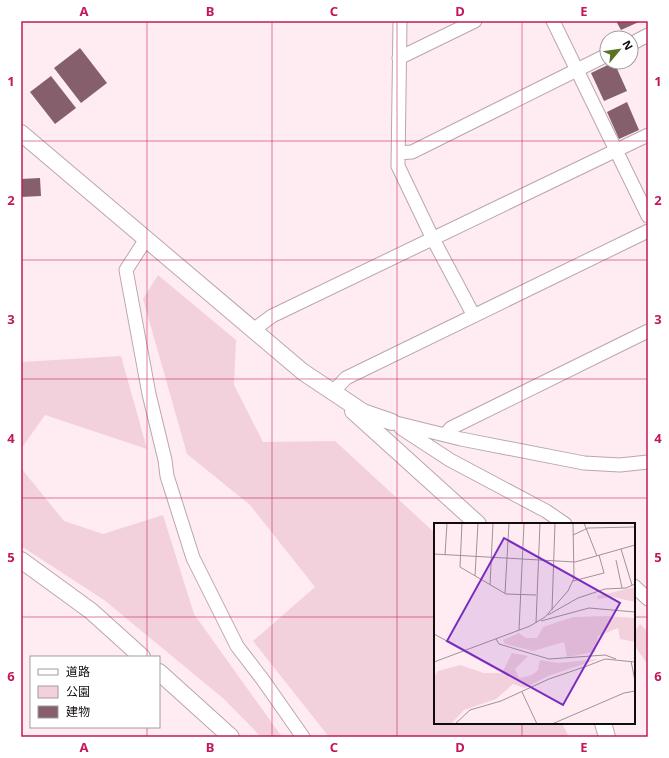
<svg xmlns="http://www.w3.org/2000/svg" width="669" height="758" font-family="'Noto Sans','Noto Sans JP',sans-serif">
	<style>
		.green { fill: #f2d1dc }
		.building { fill: #855f6c }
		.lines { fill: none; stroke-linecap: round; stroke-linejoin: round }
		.minor-casing { stroke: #b9a7ad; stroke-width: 15 }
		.tertiary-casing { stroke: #b9a7ad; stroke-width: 18 }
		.minor { stroke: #fff; stroke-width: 13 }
		.tertiary { stroke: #fff; stroke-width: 16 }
		.grid { fill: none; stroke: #c2185b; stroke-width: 1; stroke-opacity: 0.55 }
		.inset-road { fill: none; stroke: #a09296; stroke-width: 1 }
		.view { fill: #7b2cbf; fill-opacity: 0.15; stroke: #7b2cbf; stroke-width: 2 }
		.inset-edge { fill: none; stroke: #110b0d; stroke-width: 2 }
		.neatline { fill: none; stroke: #c2185b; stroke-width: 1.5 }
		.grid-label { font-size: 13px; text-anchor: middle; font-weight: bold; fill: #c2185b }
	</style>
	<rect width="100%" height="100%" fill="#ffecf2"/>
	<!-- green -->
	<path class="green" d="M 158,275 L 236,340 L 234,385 L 263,442 L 335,441 L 435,533 L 435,723 L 562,723 L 569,737 L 329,737 L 253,641 L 315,587 L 250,505 L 187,454 L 143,299 Z
		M 121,356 L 147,449 L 45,415 L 21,449 L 21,362 Z
		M 21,468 L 64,521 L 103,534 L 163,515 L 194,614 L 282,737 L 261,737 L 224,699 L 104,600 L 21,546 Z
		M 640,624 L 648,632 L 648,665 L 634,645 L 634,632 Z"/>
	<!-- building -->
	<path class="building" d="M 616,21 L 641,21 L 621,30 Z
		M 80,48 L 107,83 L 81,103 L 54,68 Z
		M 614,62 L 627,91 L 604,101 L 591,73 Z
		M 51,76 L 76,108 L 55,124 L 30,92 Z
		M 627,102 L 639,130 L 619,139 L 607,112 Z
		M 40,178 L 41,196 L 21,197 L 21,179 Z"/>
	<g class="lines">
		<!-- minor casing -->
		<g class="minor-casing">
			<path id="minor" d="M 400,21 L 398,166 L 433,239 L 474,316
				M 553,21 L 648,216
				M 631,44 L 648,35
				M 399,58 L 475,21
				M 398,153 L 412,152 L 607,55
				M 146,239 L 126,270 L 149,394 L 165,460 L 167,476 L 193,558 L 237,646 L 263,680 L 303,737
				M 253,330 L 272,316 L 648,135
				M 333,392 L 346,378 L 648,231
				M 392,422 L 461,439 L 584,463 L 620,465 L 648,462
				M 401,428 L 450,460 L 546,511 L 565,524
				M 445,435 L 451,428 L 648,331
				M 634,586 L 648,599"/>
		</g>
		<!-- tertiary casing -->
		<g class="tertiary-casing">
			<path id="tertiary" d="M 21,133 L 303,372 L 363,412 L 392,422
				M 353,411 L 478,524
				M 21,560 L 91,611 L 142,657
				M 159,672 L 231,737
				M 603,723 L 607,737"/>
		</g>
		<!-- minor -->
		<use href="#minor" class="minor"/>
		<!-- tertiary -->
		<use href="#tertiary" class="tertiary"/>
	</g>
	<!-- grid -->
	<path class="grid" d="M 147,21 L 147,657M 272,21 L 272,737M 397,21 L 397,737M 522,21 L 522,524M 21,141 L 648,141M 21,260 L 648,260M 21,379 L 648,379M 21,498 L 648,498M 21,617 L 435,617M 634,617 L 648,617M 522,723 L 522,737M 147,727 L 147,737"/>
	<!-- overview -->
	<g transform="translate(434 523)">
		<rect width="201" height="201" fill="#ffecf2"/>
		<path d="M 201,64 L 201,79 L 179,74 L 164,76 L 163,73 ZM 172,93 L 201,95 L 201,119 L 186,116 L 184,105 L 164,113 L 161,129 L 133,134 L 130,119 L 99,128 L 71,121 L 69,117 L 85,110 L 92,115 L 103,115 L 109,104 L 139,94 ZM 78,130 L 94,133 L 81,146 L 85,155 L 98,152 L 104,147 L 106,137 L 124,140 L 165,136 L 114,153 L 91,165 L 79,161 L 62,176 L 30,187 L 17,201 L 0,201 L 0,154 L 4,148 L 26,142 L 50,150 L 68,150 Z" fill="#f2d1dc"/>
		<path class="inset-road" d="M 28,0 L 26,44 L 72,71 L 102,72M 150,0 L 163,33M 139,12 L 154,5 L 201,4M 187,26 L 198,62M 0,31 L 141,39 L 201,22M 11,32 L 13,0M 182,37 L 188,65M 41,53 L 44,0M 139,58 L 170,50 L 165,32M 56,62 L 59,0M 71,70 L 75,0M 118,87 L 121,0M 114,92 L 144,75 L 171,66 L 192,65 L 201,61M 107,98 L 155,85 L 201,89M 102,100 L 106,0M 85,107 L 90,0M 0,111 L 31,128M 62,116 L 65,121 L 115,136 L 171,132 L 182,136M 197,138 L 201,158M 0,139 L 96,103 L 111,94 L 134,68 L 140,55 L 139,0M 88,169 L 103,201M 21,201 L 36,187 L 67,178 L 115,156 L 153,143 L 171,136 L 201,139M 118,201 L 190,170 L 201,168"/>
		<path class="view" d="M 70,15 L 186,80 L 129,182 L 13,118 Z"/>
		<rect width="201" height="201" class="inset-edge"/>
	</g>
	<!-- border -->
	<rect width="669" height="758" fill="none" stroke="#ffffff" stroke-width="44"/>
	<!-- legend -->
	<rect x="30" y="656" width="130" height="72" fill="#ffffff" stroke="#a09d9e"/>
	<rect x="38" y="669" width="20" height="6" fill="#ffffff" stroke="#a09d9e"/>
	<text x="66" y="676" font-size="12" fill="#110b0d">道路</text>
	<rect x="38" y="686" width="20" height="12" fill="#f2d1dc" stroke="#a09d9e"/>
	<text x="66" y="696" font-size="12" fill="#110b0d">公園</text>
	<rect x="38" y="706" width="20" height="12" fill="#855f6c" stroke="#a09d9e"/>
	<text x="66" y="716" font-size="12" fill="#110b0d">建物</text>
	<!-- north arrow -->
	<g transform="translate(619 50) rotate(61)"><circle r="19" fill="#ffffff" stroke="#a09d9e"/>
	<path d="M0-3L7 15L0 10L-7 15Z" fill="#5b7325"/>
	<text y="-6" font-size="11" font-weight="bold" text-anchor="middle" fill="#110b0d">N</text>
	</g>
	<rect x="22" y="22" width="625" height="714" class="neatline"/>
	<g class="grid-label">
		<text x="84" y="16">A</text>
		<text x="210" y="16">B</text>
		<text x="334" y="16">C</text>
		<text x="460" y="16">D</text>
		<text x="584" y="16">E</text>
		<text x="11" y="86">1</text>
		<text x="658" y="86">1</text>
		<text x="11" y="205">2</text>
		<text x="658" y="205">2</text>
		<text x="11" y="324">3</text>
		<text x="658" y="324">3</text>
		<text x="11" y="443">4</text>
		<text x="658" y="443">4</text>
		<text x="11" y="562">5</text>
		<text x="658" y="562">5</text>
		<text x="11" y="681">6</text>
		<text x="658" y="681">6</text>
		<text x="84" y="752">A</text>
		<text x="210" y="752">B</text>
		<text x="334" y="752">C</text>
		<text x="460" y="752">D</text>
		<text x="584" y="752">E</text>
	</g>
</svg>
